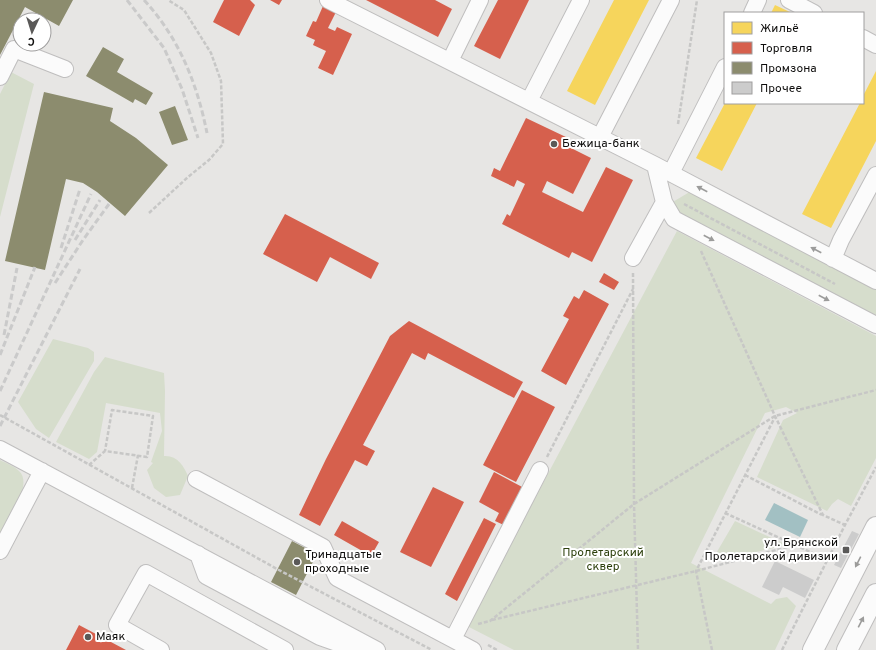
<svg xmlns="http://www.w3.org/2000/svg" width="876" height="650" font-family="Overpass,sans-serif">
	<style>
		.green { fill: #d6ddcc }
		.water { fill: #a2c0c3 }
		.homes { fill: #f6d55c }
		.shops { fill: #d6604d }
		.industry { fill: #8c8c6e }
		.building { fill: #ccc }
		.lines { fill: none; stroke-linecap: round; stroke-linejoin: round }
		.minor-casing { stroke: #bfbebe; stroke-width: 18 }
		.major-casing { stroke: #bfbebe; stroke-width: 22 }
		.path { stroke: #c7c7c6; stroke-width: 2.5; stroke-dasharray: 4 2; stroke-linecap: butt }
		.minor { stroke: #fbfbfb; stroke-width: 16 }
		.major { stroke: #fbfbfb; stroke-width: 20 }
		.rail { stroke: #cacaca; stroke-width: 3; stroke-dasharray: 6 3; stroke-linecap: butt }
		.oneway { fill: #9c9c9b }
		.poi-dot { fill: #5a5958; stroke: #fff; stroke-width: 1.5 }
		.labels { text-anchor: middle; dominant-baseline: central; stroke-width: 4; stroke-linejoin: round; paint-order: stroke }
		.poi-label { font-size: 12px; fill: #0e0d0c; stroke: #fff; text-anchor: start }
		.park-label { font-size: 12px; fill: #2d400d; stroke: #fff }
	</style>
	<rect width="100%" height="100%" fill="#e7e6e4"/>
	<!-- green -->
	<path class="green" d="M 11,72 L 34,84 L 0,217 L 0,94 Z
		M 693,190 L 876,288 L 876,320 L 678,215 L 671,203 Z
		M 677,231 L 876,336 L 876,458 L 851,506 L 838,499 L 832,504 L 827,511 L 757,477 L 783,420 L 797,413 L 786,407 L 765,413 L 691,563 L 771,604 L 776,599 L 787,597 L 796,606 L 775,650 L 514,650 L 467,626 Z
		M 53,339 L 88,348 L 94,352 L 94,361 L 49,438 L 36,429 L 18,402 Z
		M 105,357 L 164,373 L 165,391 L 164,456 C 177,455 184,466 188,476 L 180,495 L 166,497 L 154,488 L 147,470 L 153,463 L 151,462 L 162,431 L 160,413 L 106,403 L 97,452 L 89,459 L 56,442 L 94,372 Z
		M 0,460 C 6,463 14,466 19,471 C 34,484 7,523 0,538 Z
		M 735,521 L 787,545 L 711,562 Z"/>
	<!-- water -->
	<path class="water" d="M 774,503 L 808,520 L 800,537 L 765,520 Z"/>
	<!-- homes -->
	<path class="homes" d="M 614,0 L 649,0 L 595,105 L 567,91 Z
		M 775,5 L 792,13 L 771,13 Z
		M 876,71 L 876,141 L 831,228 L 802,214 L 860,103 L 863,103 L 863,96 Z
		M 725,103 L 757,103 L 722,171 L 696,158 Z"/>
	<!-- shops -->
	<path class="shops" d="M 224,0 L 250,0 L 255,5 L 239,36 L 213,22 Z
		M 270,0 L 282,0 L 279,5 Z
		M 366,0 L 435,0 L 452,9 L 438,37 Z
		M 498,0 L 529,0 L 500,59 L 474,46 Z
		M 323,6 L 336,12 L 328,28 L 335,31 L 337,27 L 352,34 L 333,75 L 318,68 L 326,51 L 313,45 L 315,40 L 306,36 L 313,21 L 316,22 Z
		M 526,118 L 568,138 L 565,145 L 591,158 L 573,194 L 547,181 L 542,192 L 583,212 L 606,167 L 633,180 L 592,262 L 572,252 L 569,258 L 502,224 L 507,214 L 510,216 L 525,184 L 517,180 L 514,187 L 491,176 L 494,168 L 500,171 Z
		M 285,214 L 379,263 L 371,279 L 330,257 L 317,282 L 263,254 Z
		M 604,273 L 619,282 L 614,290 L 599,282 Z
		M 584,290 L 609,304 L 566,385 L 541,371 L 569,319 L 563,316 L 574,296 L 579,299 Z
		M 409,321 L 523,382 L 514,398 L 428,353 L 425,360 L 412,353 L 363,445 L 375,451 L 367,466 L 355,460 L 320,526 L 299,515 L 326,459 L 390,336 Z
		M 522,390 L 555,407 L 516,482 L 483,465 Z
		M 494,472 L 526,489 L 506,526 L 495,521 L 499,513 L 479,502 Z
		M 433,487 L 464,502 L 431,567 L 400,552 Z
		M 484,518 L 496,524 L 457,601 L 445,594 Z
		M 342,521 L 379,542 L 371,556 L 334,535 Z
		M 79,625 L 126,650 L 66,650 Z"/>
	<!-- industry -->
	<path class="industry" d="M 0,0 L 73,0 L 59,26 L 25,7 L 0,55 Z
		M 103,47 L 124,59 L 117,72 L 153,93 L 146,105 L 135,99 L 133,103 L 86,76 Z
		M 44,92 L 113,108 L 110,121 L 136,138 L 168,165 L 125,216 L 97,192 L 83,183 L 66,179 L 45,270 L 5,261 Z
		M 175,106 L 188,140 L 172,145 L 159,112 Z
		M 292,541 L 317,554 L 296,595 L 271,582 Z"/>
	<!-- building -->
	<path class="building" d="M 852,531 L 859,534 L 841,568 L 834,565 Z
		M 775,561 L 814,580 L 805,598 L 783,587 L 779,595 L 762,587 Z"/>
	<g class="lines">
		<!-- minor casing -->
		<g class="minor-casing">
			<path id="minor" d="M 328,0 L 655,165 L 876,281
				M 789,0 L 814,13
				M 752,13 L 758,0
				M 863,38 L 876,45
				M 450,61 L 480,0
				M 0,77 L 14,49 L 65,69
				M 529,101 L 581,0
				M 600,137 L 671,0
				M 655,165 L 664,202 L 674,219 L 876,325
				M 671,173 L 725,67
				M 633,258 L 664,202
				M 833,259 L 841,240 L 876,175
				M 0,449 L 377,650
				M 196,479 L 323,547 L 337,578 L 473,650
				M 0,551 L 42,471
				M 198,554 L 206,576 L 320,637 L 357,650
				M 453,639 L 540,470
				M 161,650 L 117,625 L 146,573 L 285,650"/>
		</g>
		<!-- major casing -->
		<g class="major-casing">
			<path id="major" d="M 813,650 L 876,527
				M 847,650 L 876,594"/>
		</g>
		<!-- path -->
		<path class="path" d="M 678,124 L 697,0
			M 684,204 L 835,284
			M 149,213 L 188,177 L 209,160 L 223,144 L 221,81 L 211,53 L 184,10 L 168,0
			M 701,251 L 775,416 L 823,515 L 845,525
			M 633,273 L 634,504 L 638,650
			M 0,415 L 277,569 L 432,650
			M 547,457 L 633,289
			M 89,465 L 105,451 L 147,457 L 153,416 L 112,410 L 105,451
			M 745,475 L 822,515
			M 132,488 L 138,455
			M 725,513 L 795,545
			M 492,620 L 696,571 L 795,545 L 828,560
			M 478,624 L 490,621 L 634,504 L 775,416 L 876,390
			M 488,645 L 497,650
			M 712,650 L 696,571 L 775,417
			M 782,650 L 845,525 L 876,467"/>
		<!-- minor -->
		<use href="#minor" class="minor"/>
		<!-- major -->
		<use href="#major" class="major"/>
		<!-- rail -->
		<path class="rail" d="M 127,0 L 164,48 L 182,89 L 198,138
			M 144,0 C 179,38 197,83 207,133
			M 75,240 L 100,200
			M 61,248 L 80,189
			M 55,283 L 83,240 L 109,204
			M 4,335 L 17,268
			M 0,355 L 35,267
			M 0,391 L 91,194
			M 0,426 L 80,269"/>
	</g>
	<!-- one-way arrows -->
	<defs><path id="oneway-solid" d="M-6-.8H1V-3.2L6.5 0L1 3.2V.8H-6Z"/></defs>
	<g class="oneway">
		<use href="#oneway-solid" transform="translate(702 189) rotate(-152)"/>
		<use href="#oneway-solid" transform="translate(709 238) rotate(28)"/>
		<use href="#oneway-solid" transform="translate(816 250) rotate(-152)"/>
		<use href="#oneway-solid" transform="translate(824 298) rotate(28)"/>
		<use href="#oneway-solid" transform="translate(858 562) rotate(117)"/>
		<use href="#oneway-solid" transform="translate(861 622) rotate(-63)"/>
	</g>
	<!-- markers -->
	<g class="poi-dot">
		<circle cx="554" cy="144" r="4"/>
		<rect x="842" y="546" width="8" height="8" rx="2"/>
		<circle cx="297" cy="562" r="4"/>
		<circle cx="88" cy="637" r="4"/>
	</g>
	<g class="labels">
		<!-- poi labels -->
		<g class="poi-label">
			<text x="562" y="144">Бежица-банк</text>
			<text x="838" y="543" text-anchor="end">ул. Брянской<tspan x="838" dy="14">Пролетарской дивизии</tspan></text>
			<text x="305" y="555">Тринадцатые<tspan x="305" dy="14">проходные</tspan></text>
			<text x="96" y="637">Маяк</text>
		</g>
		<!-- park labels -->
		<g class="park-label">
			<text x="603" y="553">Пролетарский<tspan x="603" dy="14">сквер</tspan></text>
		</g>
	</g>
	<!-- legend -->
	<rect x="724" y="12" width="140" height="92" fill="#ffffff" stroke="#9f9e9e"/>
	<rect x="732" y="22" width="20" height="12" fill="#f6d55c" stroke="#9f9e9e"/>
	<text x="760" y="32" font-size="12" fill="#0e0d0c">Жильё</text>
	<rect x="732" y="42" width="20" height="12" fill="#d6604d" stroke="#9f9e9e"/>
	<text x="760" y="52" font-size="12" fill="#0e0d0c">Торговля</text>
	<rect x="732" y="62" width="20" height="12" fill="#8c8c6e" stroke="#9f9e9e"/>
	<text x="760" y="72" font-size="12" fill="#0e0d0c">Промзона</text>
	<rect x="732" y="82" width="20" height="12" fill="#cccccc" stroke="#9f9e9e"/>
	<text x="760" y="92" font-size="12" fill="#0e0d0c">Прочее</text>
	<!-- north arrow -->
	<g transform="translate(32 32) rotate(184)"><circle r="19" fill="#ffffff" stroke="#9f9e9e"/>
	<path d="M0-3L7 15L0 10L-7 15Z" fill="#5a5958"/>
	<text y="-6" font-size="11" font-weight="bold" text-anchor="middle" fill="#0e0d0c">С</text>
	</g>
</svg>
